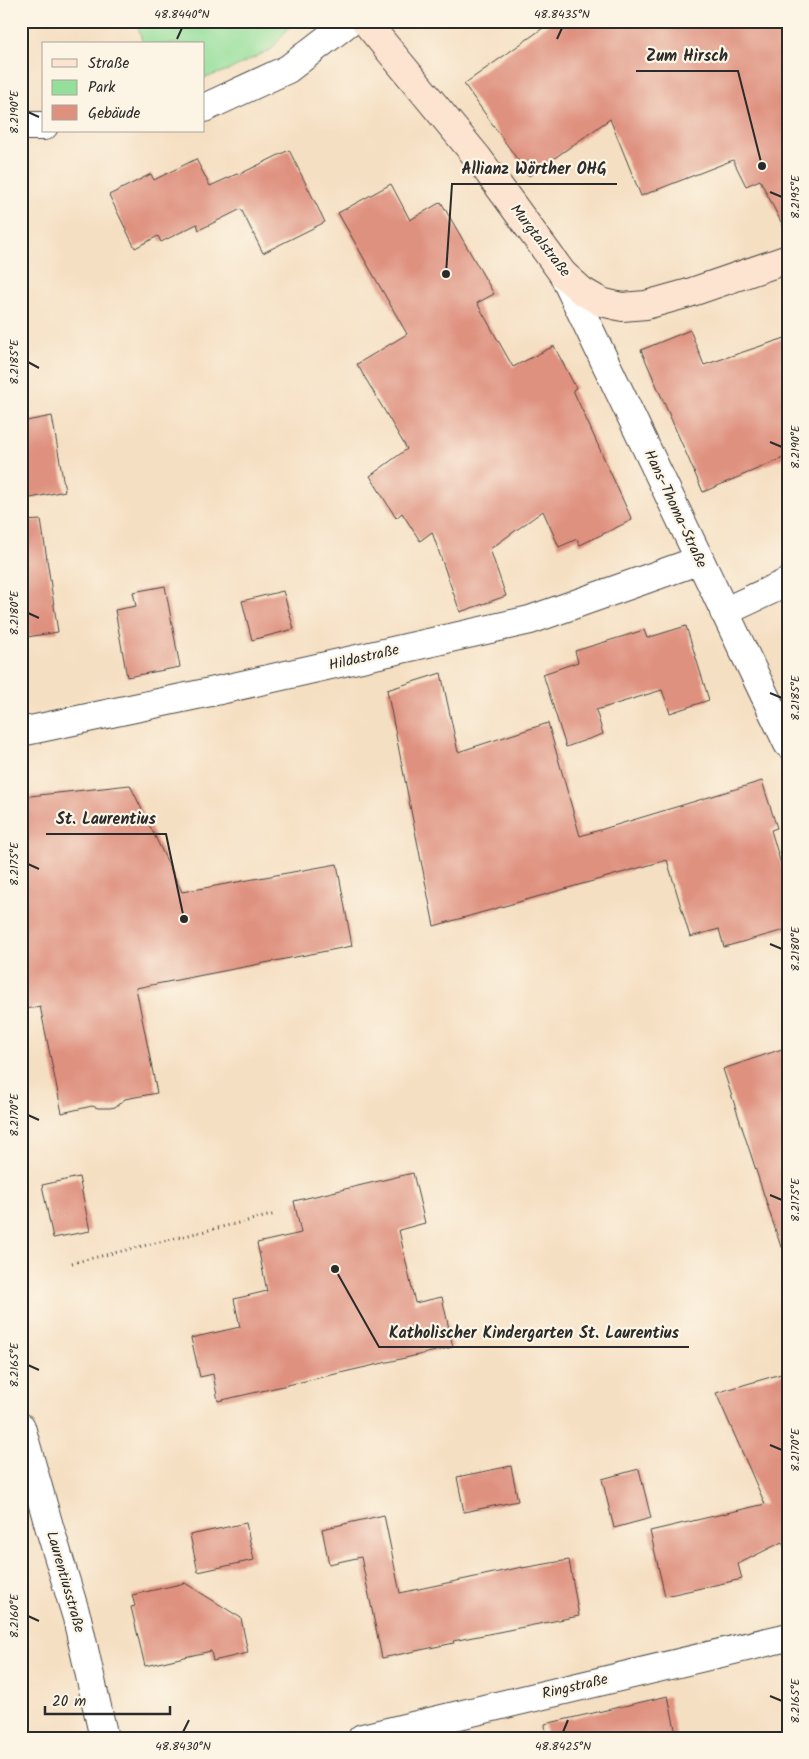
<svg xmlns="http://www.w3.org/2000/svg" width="809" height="1759" font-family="Kalam,sans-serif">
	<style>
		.green { fill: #95df9b; stroke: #608563 }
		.building { fill: #df917f }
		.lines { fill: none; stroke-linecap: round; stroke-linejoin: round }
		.street-casing { stroke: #494642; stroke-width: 30 }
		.secondary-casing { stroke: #494642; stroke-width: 30 }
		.path { stroke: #494642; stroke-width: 3; stroke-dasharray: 1 4; stroke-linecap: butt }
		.street { stroke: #fff; stroke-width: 28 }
		.secondary { stroke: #fde4d1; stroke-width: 28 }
		.ticks { fill: none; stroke: #2b2b2b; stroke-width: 2 }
		.labels { text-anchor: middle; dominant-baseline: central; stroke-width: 4.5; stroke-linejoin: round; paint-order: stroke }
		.street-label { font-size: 15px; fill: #2b2b2b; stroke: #fcf5e5 }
		.leader { fill: none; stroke: #2b2b2b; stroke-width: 2 }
		.callout-dot { fill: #2b2b2b; stroke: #fcf5e5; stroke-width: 2 }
		.callout-label { font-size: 16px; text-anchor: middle; font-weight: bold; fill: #2b2b2b; stroke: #fcf5e5; stroke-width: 4.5; stroke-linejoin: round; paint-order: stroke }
		.neatline { fill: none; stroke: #2b2b2b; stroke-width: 2 }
		.ticks-label { font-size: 12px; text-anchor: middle; fill: #2b2b2b }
	</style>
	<rect width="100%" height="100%" fill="#fcf5e5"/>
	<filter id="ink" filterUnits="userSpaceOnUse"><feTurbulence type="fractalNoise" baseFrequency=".02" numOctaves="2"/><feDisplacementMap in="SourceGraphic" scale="10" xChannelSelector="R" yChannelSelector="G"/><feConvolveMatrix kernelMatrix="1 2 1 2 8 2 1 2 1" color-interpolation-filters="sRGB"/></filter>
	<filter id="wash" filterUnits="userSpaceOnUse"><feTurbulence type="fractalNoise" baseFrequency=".0096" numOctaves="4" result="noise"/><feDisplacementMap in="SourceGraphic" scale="20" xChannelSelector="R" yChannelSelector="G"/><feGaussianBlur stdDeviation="1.12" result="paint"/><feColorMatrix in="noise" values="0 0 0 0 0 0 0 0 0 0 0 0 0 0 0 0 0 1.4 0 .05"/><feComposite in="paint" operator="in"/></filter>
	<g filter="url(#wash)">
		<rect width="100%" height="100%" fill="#f5dfc2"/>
		<!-- green -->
		<path class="green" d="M 136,21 L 286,21 L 289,27 L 272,49 L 229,70 L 204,78 L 204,44 L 143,44 Z"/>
		<g id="blocks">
			<!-- building -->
			<path class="building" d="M 553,21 L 780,21 L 788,36 L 788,236 L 760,180 L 746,186 L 733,160 L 641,196 L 610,119 L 529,176 L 464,84 Z
				M 289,150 L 325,222 L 263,253 L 241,209 L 199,230 L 197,224 L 161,242 L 158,236 L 135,248 L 109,195 L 151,174 L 154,180 L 196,159 L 210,186 L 239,173 L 240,174 Z
				M 391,184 L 410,220 L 441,202 L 494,294 L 477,303 L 513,367 L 554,346 L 576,388 L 573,390 L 632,520 L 580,545 L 577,539 L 559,547 L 543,511 L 490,549 L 506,596 L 460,612 L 432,532 L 420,541 L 402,513 L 396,518 L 370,476 L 407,449 L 357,364 L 407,334 L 338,213 Z
				M 690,330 L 704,365 L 788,337 L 788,456 L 703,492 L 641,350 Z
				M 52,416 L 65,491 L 21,500 L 21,422 Z
				M 41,520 L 58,632 L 21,638 L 21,521 Z
				M 165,586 L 180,667 L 127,677 L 115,610 L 136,606 L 133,592 Z
				M 283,591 L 294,629 L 252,640 L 242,601 Z
				M 686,626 L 709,700 L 670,713 L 662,690 L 596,710 L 603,734 L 566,747 L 543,674 L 578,662 L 575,651 L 644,630 L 647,638 Z
				M 441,673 L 458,752 L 548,723 L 580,836 L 762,781 L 777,828 L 771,830 L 788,888 L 788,929 L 724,947 L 719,929 L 690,937 L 667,860 L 434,926 L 387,690 Z
				M 130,785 L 182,892 L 337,864 L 352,946 L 136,988 L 157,1093 L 125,1099 L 115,1107 L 110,1108 L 98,1108 L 92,1106 L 62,1113 L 40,1006 L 21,1010 L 21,797 Z
				M 788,1047 L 788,1246 L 781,1247 L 723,1069 Z
				M 413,1173 L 425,1223 L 399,1230 L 415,1303 L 442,1297 L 453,1347 L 218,1401 L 213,1374 L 200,1377 L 191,1338 L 240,1327 L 234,1299 L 267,1291 L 257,1243 L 301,1233 L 294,1201 Z
				M 79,1177 L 90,1231 L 53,1238 L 42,1185 Z
				M 788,1372 L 788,1555 L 782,1542 L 738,1564 L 742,1579 L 665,1596 L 650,1531 L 765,1504 L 716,1393 Z
				M 511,1466 L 518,1501 L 464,1512 L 457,1477 Z
				M 639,1469 L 651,1518 L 614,1528 L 602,1479 Z
				M 384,1515 L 400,1593 L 522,1567 L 522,1568 L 569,1560 L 579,1616 L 453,1641 L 454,1643 L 382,1658 L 361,1557 L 329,1564 L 322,1529 Z
				M 246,1523 L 254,1560 L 198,1572 L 190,1535 Z
				M 185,1583 L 241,1618 L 248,1653 L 213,1661 L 211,1651 L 145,1666 L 131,1607 L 135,1606 L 132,1595 Z
				M 668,1696 L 677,1738 L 546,1738 L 545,1724 Z"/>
		</g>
	</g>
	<g filter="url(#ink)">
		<use href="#blocks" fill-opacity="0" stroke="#494642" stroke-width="1"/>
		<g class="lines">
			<!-- street casing -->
			<g class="street-casing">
				<path id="street" d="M 204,108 L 288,69 L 350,21
					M 21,126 L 44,126
					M 563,274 L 788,744
					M 724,612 L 788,582
					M 21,732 L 220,690 L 530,620 L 700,560
					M 21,1427 L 49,1526 L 77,1618 L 104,1738
					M 362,1738 L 788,1637"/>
			</g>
			<!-- secondary casing -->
			<g class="secondary-casing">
				<path id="secondary" d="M 365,21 L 478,158 L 563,274 L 582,291 L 601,302 L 622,307 L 646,305 L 689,293 L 788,259"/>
			</g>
			<!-- path -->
			<path class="path" d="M 72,1263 L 276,1214"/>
			<!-- street -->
			<use href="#street" class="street"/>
			<!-- secondary -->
			<use href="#secondary" class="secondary"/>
		</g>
	</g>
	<!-- ticks -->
	<path class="ticks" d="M 177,39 L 182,28M 557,39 L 562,28M 28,112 L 39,117M 770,192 L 782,197M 28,362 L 39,368M 770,442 L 782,447M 28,613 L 39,618M 770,693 L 782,698M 28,864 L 39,869M 770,944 L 782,949M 28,1115 L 39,1120M 770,1195 L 782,1200M 28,1365 L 39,1370M 770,1445 L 782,1450M 28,1616 L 39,1621M 770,1696 L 782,1701M 183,1732 L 189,1720M 563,1732 L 568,1720"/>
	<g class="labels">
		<!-- street labels -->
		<g class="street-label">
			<text transform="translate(540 241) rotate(52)">Murgtalstraße</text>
			<text transform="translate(675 509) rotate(65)">Hans-Thoma-Straße</text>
			<text transform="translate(364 658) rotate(-13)">Hildastraße</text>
			<text transform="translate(65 1582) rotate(74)">Laurentiusstraße</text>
			<text transform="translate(575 1687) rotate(-13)">Ringstraße</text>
		</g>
	</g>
	<!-- callouts -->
	<path class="leader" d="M762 166L738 71H636M446 274L452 184H617M184 919L166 834H46M335 1269L379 1347H689"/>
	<g class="callout-dot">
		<circle cx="762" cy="166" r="5"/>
		<circle cx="446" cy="274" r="5"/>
		<circle cx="184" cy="919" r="5"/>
		<circle cx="335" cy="1269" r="5"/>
	</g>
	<g class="callout-label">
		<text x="687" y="61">Zum Hirsch</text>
		<text x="534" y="174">Allianz Wörther OHG</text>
		<text x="106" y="824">St. Laurentius</text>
		<text x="534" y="1338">Katholischer Kindergarten St. Laurentius</text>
	</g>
	<!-- margin -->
	<rect width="809" height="1759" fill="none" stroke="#fcf5e5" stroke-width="55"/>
	<!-- legend -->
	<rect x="42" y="42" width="162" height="90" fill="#fcf5e5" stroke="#a8a49b"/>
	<rect x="52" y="59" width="25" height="8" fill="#fde4d1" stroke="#a8a49b"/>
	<text x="88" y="68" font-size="15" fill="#2b2b2b">Straße</text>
	<rect x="52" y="80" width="25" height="15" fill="#95df9b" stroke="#a8a49b"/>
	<text x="88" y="92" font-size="15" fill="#2b2b2b">Park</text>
	<rect x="52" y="105" width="25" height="15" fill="#df917f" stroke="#a8a49b"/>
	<text x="88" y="118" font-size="15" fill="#2b2b2b">Gebäude</text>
	<!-- scale -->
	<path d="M45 1706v8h125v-8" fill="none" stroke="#2b2b2b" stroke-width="2.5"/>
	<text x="52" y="1706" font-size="15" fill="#2b2b2b" stroke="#fcf5e5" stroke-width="4" paint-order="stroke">20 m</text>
	<rect x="28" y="28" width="754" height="1704" class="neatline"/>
	<g class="ticks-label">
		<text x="182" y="18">48.8440°N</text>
		<text x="562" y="18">48.8435°N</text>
		<text transform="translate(14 112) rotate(-90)" y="4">8.2190°E</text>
		<text transform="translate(795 197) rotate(-90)" y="4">8.2195°E</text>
		<text transform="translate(14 362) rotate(-90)" y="4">8.2185°E</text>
		<text transform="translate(795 447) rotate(-90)" y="4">8.2190°E</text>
		<text transform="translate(14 613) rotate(-90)" y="4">8.2180°E</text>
		<text transform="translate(795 698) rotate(-90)" y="4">8.2185°E</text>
		<text transform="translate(14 864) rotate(-90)" y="4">8.2175°E</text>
		<text transform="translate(795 949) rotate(-90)" y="4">8.2180°E</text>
		<text transform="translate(14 1115) rotate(-90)" y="4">8.2170°E</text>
		<text transform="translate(795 1200) rotate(-90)" y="4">8.2175°E</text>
		<text transform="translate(14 1365) rotate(-90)" y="4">8.2165°E</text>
		<text transform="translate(795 1450) rotate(-90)" y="4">8.2170°E</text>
		<text transform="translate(14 1616) rotate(-90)" y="4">8.2160°E</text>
		<text transform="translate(795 1701) rotate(-90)" y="4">8.2165°E</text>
		<text x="183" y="1750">48.8430°N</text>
		<text x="563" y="1750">48.8425°N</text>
	</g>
</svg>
